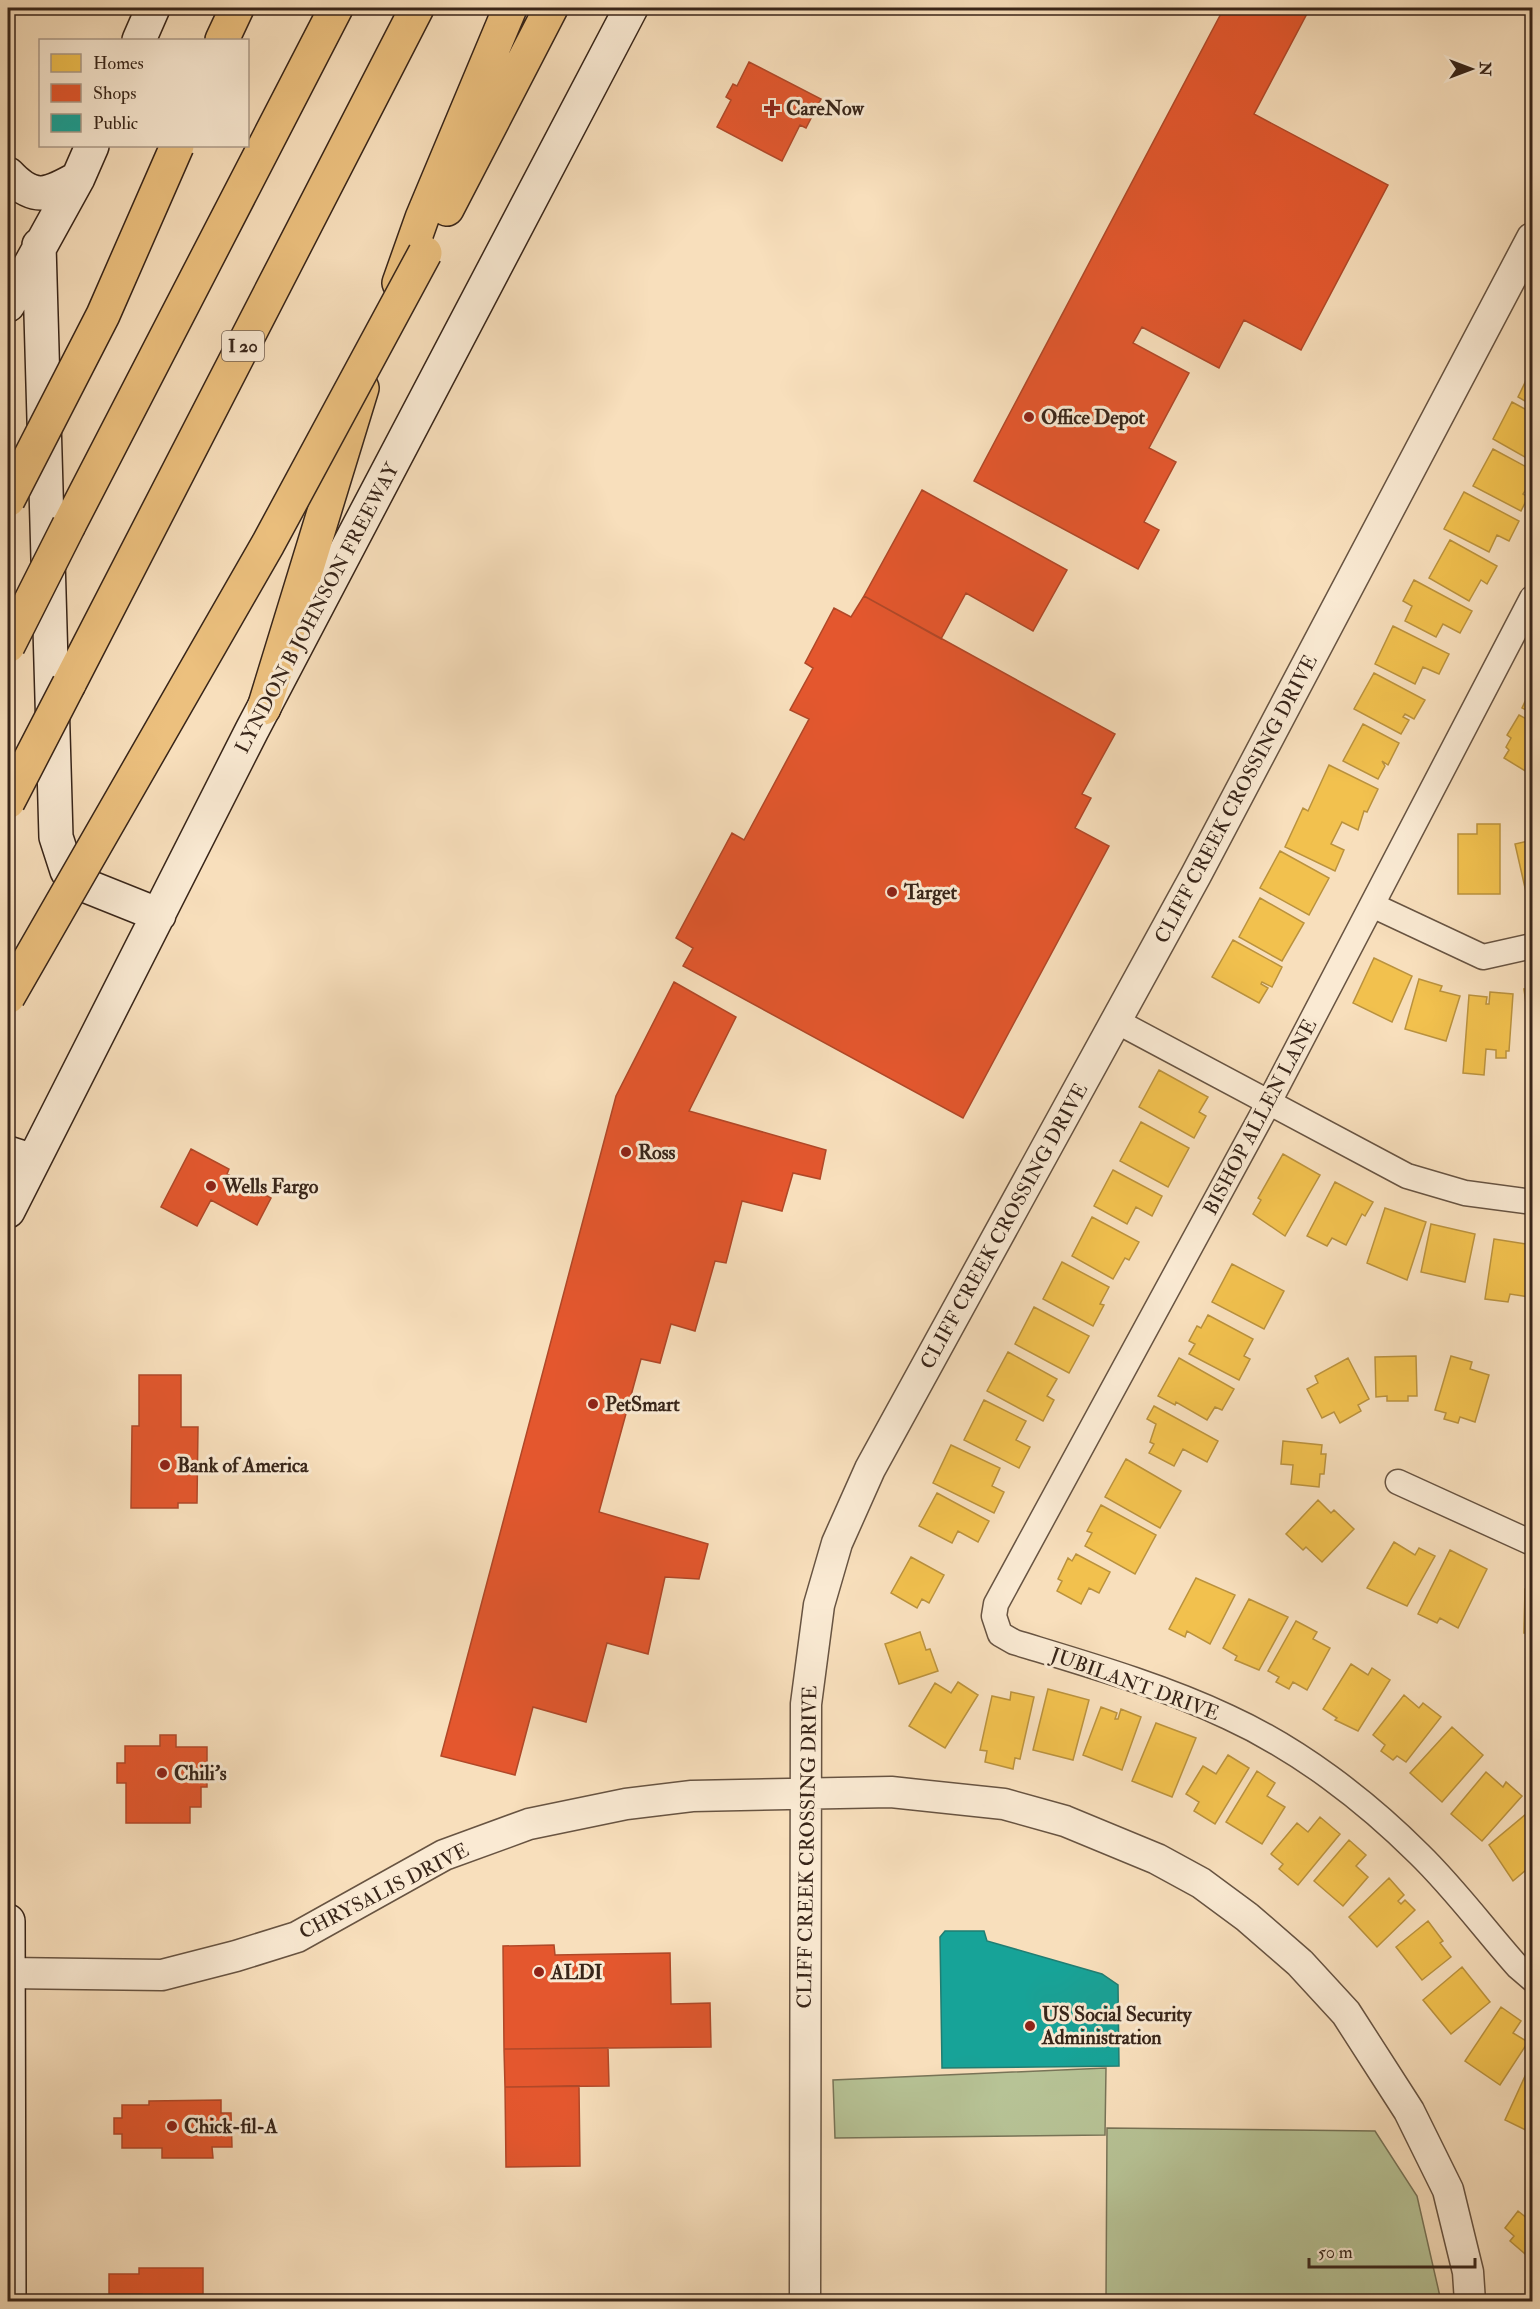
<svg xmlns="http://www.w3.org/2000/svg" width="1540" height="2309" font-family="'IM FELL Double Pica',serif">
	<style>
		.green { fill: #b7c396; stroke: #787458; stroke-width: 1.5 }
		.homes { fill: #f2c14e; stroke: #ba923e; stroke-width: 1.5 }
		.shops { fill: #e4572e; stroke: #b04828; stroke-width: 1.5 }
		.public { fill: #17a398; stroke: #217d72; stroke-width: 1.5 }
		.lines { fill: none; stroke-linecap: round; stroke-linejoin: round }
		.minor-casing { stroke: #685442; stroke-width: 27 }
		.tertiary-casing { stroke: #685442; stroke-width: 33 }
		.secondary-casing { stroke: #382519; stroke-width: 36 }
		.motorway-casing { stroke: #382519; stroke-width: 36 }
		.minor { stroke: #faead3; stroke-width: 24 }
		.tertiary { stroke: #faead3; stroke-width: 30 }
		.secondary { stroke: #faead3; stroke-width: 33 }
		.motorway { stroke: #ecc07e; stroke-width: 33 }
		.motorway-bridge-casing { stroke: #382519; stroke-width: 36; stroke-linecap: butt }
		.motorway-bridge { stroke: #ecc07e; stroke-width: 33 }
		.poi-dot { fill: #8f2418; stroke: #faead3; stroke-width: 2 }
		.labels { text-anchor: middle; dominant-baseline: central; stroke-width: 6; stroke-linejoin: round; paint-order: stroke }
		.shield { fill: #faead3; stroke: #726051; stroke-width: 1.5 }
		.shield-label { font-size: 18px; font-weight: bold; fill: #382519 }
		.poi-label { font-size: 20px; font-weight: bold; fill: #382519; stroke: #faead3; text-anchor: start }
		.street-label { font-size: 20px; fill: #382519; stroke: #faead3 }
	</style>
	<rect width="100%" height="100%" fill="#f8dfbc"/>
	<filter id="stains"><feTurbulence type="fractalNoise" baseFrequency=".00333" numOctaves="4"/><feColorMatrix values="0 0 0 0 .2 0 0 0 0 .09 0 0 0 0 .02 0 0 0 .5 -.17"/></filter>
	<radialGradient id="worn" r=".72"><stop offset=".6" stop-color="#630" stop-opacity="0"/><stop offset="1" stop-color="#630" stop-opacity=".3"/></radialGradient>
	<!-- green -->
	<path class="green" d="M 1106,2068 L 1105,2135 L 835,2138 L 833,2080 Z
		M 1107,2128 L 1375,2131 L 1417,2196 L 1441,2301 L 1106,2301 Z"/>
	<!-- homes -->
	<path class="homes" d="M 1532,368 L 1532,405 L 1518,397 Z
		M 1512,402 L 1532,413 L 1532,461 L 1493,439 Z
		M 1493,449 L 1532,470 L 1532,495 L 1525,491 L 1523,494 L 1528,497 L 1521,511 L 1473,486 Z
		M 1464,492 L 1519,521 L 1509,541 L 1497,535 L 1489,552 L 1444,529 Z
		M 1450,540 L 1497,566 L 1487,584 L 1481,580 L 1469,601 L 1429,578 Z
		M 1414,580 L 1472,611 L 1460,633 L 1443,624 L 1436,637 L 1405,621 L 1412,606 L 1403,601 Z
		M 1393,626 L 1449,654 L 1439,674 L 1423,667 L 1415,684 L 1375,664 Z
		M 1374,673 L 1425,700 L 1414,719 L 1405,714 L 1403,717 L 1409,720 L 1401,734 L 1354,709 Z
		M 1532,687 L 1532,713 L 1522,708 Z
		M 1519,715 L 1532,722 L 1532,775 L 1504,758 L 1509,750 L 1506,747 L 1511,738 L 1507,735 Z
		M 1363,724 L 1399,743 L 1388,765 L 1382,761 L 1385,766 L 1378,779 L 1343,761 Z
		M 1329,765 L 1378,789 L 1367,812 L 1364,811 L 1358,830 L 1342,822 L 1331,844 L 1344,850 L 1335,871 L 1285,847 L 1303,808 L 1308,811 Z
		M 1477,824 L 1500,824 L 1500,894 L 1458,894 L 1458,834 L 1477,834 Z
		M 1532,840 L 1532,900 L 1528,901 L 1515,844 Z
		M 1280,851 L 1329,878 L 1309,915 L 1260,888 Z
		M 1260,898 L 1304,923 L 1282,961 L 1239,937 Z
		M 1233,940 L 1282,967 L 1272,987 L 1262,982 L 1261,984 L 1268,988 L 1259,1003 L 1212,977 Z
		M 1374,958 L 1412,976 L 1392,1022 L 1353,1003 Z
		M 1419,979 L 1442,986 L 1440,991 L 1460,996 L 1446,1041 L 1405,1029 Z
		M 1532,988 L 1532,1049 L 1524,989 Z
		M 1490,992 L 1513,994 L 1509,1051 L 1506,1051 L 1506,1058 L 1496,1058 L 1496,1050 L 1486,1049 L 1484,1075 L 1463,1073 L 1469,995 L 1487,997 L 1486,1004 L 1489,1004 Z
		M 1159,1070 L 1208,1097 L 1199,1112 L 1206,1116 L 1194,1138 L 1139,1107 Z
		M 1141,1122 L 1189,1148 L 1168,1187 L 1120,1161 Z
		M 1283,1154 L 1320,1175 L 1285,1236 L 1253,1214 L 1261,1200 L 1258,1198 Z
		M 1113,1170 L 1162,1196 L 1152,1216 L 1136,1207 L 1127,1224 L 1094,1206 Z
		M 1335,1182 L 1373,1202 L 1365,1216 L 1362,1214 L 1346,1245 L 1332,1238 L 1327,1246 L 1307,1236 Z
		M 1385,1208 L 1426,1222 L 1407,1280 L 1367,1263 Z
		M 1092,1217 L 1139,1242 L 1129,1260 L 1125,1258 L 1113,1279 L 1072,1256 Z
		M 1431,1224 L 1475,1234 L 1465,1282 L 1421,1272 Z
		M 1494,1239 L 1532,1245 L 1529,1297 L 1510,1294 L 1508,1302 L 1485,1299 Z
		M 1062,1262 L 1109,1287 L 1100,1304 L 1104,1305 L 1093,1326 L 1043,1299 Z
		M 1232,1264 L 1284,1291 L 1264,1329 L 1212,1302 Z
		M 1034,1307 L 1089,1336 L 1069,1373 L 1015,1344 Z
		M 1208,1315 L 1253,1339 L 1244,1356 L 1250,1359 L 1239,1380 L 1189,1354 L 1195,1344 L 1189,1341 L 1197,1326 L 1201,1328 Z
		M 1008,1352 L 1057,1379 L 1047,1396 L 1054,1400 L 1043,1421 L 987,1391 Z
		M 1416,1356 L 1417,1396 L 1408,1396 L 1408,1401 L 1387,1401 L 1387,1396 L 1376,1397 L 1375,1357 Z
		M 1451,1356 L 1472,1362 L 1470,1369 L 1489,1375 L 1475,1422 L 1460,1417 L 1458,1423 L 1444,1419 L 1446,1413 L 1435,1410 Z
		M 1179,1358 L 1234,1389 L 1222,1410 L 1215,1407 L 1207,1420 L 1176,1402 L 1175,1405 L 1158,1396 Z
		M 1348,1358 L 1369,1399 L 1358,1405 L 1361,1411 L 1340,1423 L 1334,1412 L 1322,1418 L 1307,1389 L 1318,1383 L 1315,1376 Z
		M 984,1400 L 1026,1421 L 1016,1440 L 1030,1447 L 1019,1468 L 964,1440 Z
		M 1154,1406 L 1218,1441 L 1207,1462 L 1183,1449 L 1174,1466 L 1149,1453 L 1154,1444 L 1150,1442 L 1156,1424 L 1147,1419 Z
		M 1283,1441 L 1322,1445 L 1321,1454 L 1326,1454 L 1324,1474 L 1320,1474 L 1319,1487 L 1291,1484 L 1293,1465 L 1281,1464 Z
		M 951,1445 L 1000,1468 L 992,1486 L 1004,1492 L 994,1513 L 933,1483 Z
		M 1126,1459 L 1181,1491 L 1160,1528 L 1105,1497 Z
		M 937,1493 L 989,1521 L 978,1542 L 958,1531 L 952,1543 L 919,1526 Z
		M 1318,1500 L 1331,1513 L 1334,1510 L 1354,1529 L 1322,1562 L 1306,1547 L 1303,1550 L 1286,1534 Z
		M 1101,1505 L 1156,1535 L 1135,1574 L 1085,1546 L 1092,1533 L 1087,1531 Z
		M 1394,1542 L 1415,1555 L 1419,1548 L 1435,1556 L 1407,1606 L 1367,1588 Z
		M 1450,1550 L 1487,1569 L 1458,1628 L 1440,1618 L 1437,1623 L 1418,1614 Z
		M 1076,1554 L 1110,1572 L 1099,1593 L 1089,1588 L 1081,1604 L 1057,1591 L 1062,1581 L 1058,1579 L 1068,1558 L 1072,1561 Z
		M 911,1557 L 944,1575 L 929,1603 L 922,1599 L 917,1608 L 891,1593 Z
		M 1196,1578 L 1235,1595 L 1210,1644 L 1187,1631 L 1185,1637 L 1169,1629 Z
		M 1525,1589 L 1532,1589 L 1532,1633 L 1524,1633 Z
		M 1249,1599 L 1288,1617 L 1259,1670 L 1235,1660 L 1237,1656 L 1223,1648 Z
		M 1296,1621 L 1317,1632 L 1313,1639 L 1330,1648 L 1307,1690 L 1293,1682 L 1289,1689 L 1276,1682 L 1279,1677 L 1268,1671 Z
		M 920,1632 L 926,1650 L 930,1649 L 938,1671 L 899,1684 L 885,1644 Z
		M 1531,1641 L 1532,1641 L 1532,1684 L 1529,1684 Z
		M 1351,1664 L 1368,1675 L 1372,1668 L 1390,1680 L 1358,1731 L 1335,1720 L 1337,1718 L 1323,1709 Z
		M 958,1682 L 978,1695 L 945,1748 L 909,1726 L 935,1683 L 951,1693 Z
		M 1048,1689 L 1089,1700 L 1073,1760 L 1033,1750 Z
		M 1011,1692 L 1034,1697 L 1020,1759 L 1015,1758 L 1013,1769 L 985,1762 L 987,1751 L 980,1750 L 992,1696 L 1010,1700 Z
		M 1404,1695 L 1419,1708 L 1423,1703 L 1441,1717 L 1406,1762 L 1397,1756 L 1393,1760 L 1381,1751 L 1385,1745 L 1373,1735 Z
		M 1101,1707 L 1117,1713 L 1115,1719 L 1118,1719 L 1121,1709 L 1141,1717 L 1122,1770 L 1083,1755 Z
		M 1156,1723 L 1196,1738 L 1172,1797 L 1132,1781 Z
		M 1452,1727 L 1483,1755 L 1442,1802 L 1410,1773 Z
		M 1228,1755 L 1249,1768 L 1215,1824 L 1194,1811 L 1199,1802 L 1186,1794 L 1203,1766 L 1216,1774 Z
		M 1257,1771 L 1275,1783 L 1267,1796 L 1285,1807 L 1262,1844 L 1226,1822 Z
		M 1486,1772 L 1503,1787 L 1506,1782 L 1522,1796 L 1482,1841 L 1451,1814 Z
		M 1532,1809 L 1532,1865 L 1513,1881 L 1489,1845 Z
		M 1320,1817 L 1340,1834 L 1298,1885 L 1279,1869 L 1283,1864 L 1271,1854 L 1297,1823 L 1308,1832 Z
		M 1349,1840 L 1366,1855 L 1356,1866 L 1368,1877 L 1343,1906 L 1314,1881 Z
		M 1389,1878 L 1404,1895 L 1398,1901 L 1401,1904 L 1405,1900 L 1415,1910 L 1377,1947 L 1349,1917 Z
		M 1428,1921 L 1443,1941 L 1440,1943 L 1451,1957 L 1422,1980 L 1396,1947 Z
		M 1462,1967 L 1490,2002 L 1451,2034 L 1423,2000 Z
		M 1501,2007 L 1521,2021 L 1513,2033 L 1528,2042 L 1500,2085 L 1465,2061 Z
		M 1526,2074 L 1532,2077 L 1532,2133 L 1505,2120 Z
		M 1518,2211 L 1528,2219 L 1532,2214 L 1532,2260 L 1510,2241 L 1514,2236 L 1505,2228 Z"/>
	<!-- shops -->
	<path class="shops" d="M 1224,8 L 1310,8 L 1254,114 L 1388,185 L 1301,350 L 1244,320 L 1219,368 L 1142,327 L 1133,343 L 1189,373 L 1149,448 L 1176,462 L 1144,522 L 1159,530 L 1138,569 L 974,481 Z
		M 749,62 L 821,99 L 806,128 L 800,125 L 782,161 L 717,127 L 731,100 L 726,97 L 733,84 L 737,86 Z
		M 922,490 L 1067,570 L 1033,631 L 966,593 L 941,639 L 864,596 Z
		M 864,596 L 1115,734 L 1082,794 L 1091,798 L 1075,828 L 1109,846 L 963,1118 L 683,966 L 693,948 L 676,938 L 732,833 L 744,840 L 809,719 L 790,710 L 813,668 L 805,663 L 834,608 L 851,617 Z
		M 674,982 L 736,1017 L 689,1111 L 826,1150 L 820,1179 L 793,1173 L 782,1211 L 742,1201 L 726,1263 L 715,1261 L 695,1331 L 671,1324 L 660,1363 L 641,1359 L 599,1512 L 708,1544 L 699,1579 L 665,1577 L 648,1654 L 607,1643 L 586,1722 L 533,1707 L 515,1775 L 441,1756 L 616,1096 Z
		M 191,1149 L 229,1169 L 227,1174 L 271,1198 L 257,1225 L 211,1200 L 197,1226 L 161,1207 Z
		M 139,1375 L 181,1375 L 181,1427 L 198,1427 L 197,1503 L 178,1503 L 178,1508 L 131,1508 L 132,1426 L 139,1426 Z
		M 160,1735 L 176,1735 L 176,1747 L 207,1747 L 207,1787 L 201,1787 L 201,1807 L 190,1807 L 190,1823 L 126,1823 L 126,1783 L 117,1783 L 117,1763 L 125,1763 L 125,1746 L 160,1746 Z
		M 554,1945 L 555,1955 L 670,1953 L 671,2004 L 710,2003 L 711,2047 L 504,2049 L 503,1946 Z
		M 608,2048 L 609,2086 L 505,2087 L 504,2049 Z
		M 579,2086 L 580,2166 L 506,2167 L 505,2087 Z
		M 221,2100 L 221,2113 L 231,2113 L 232,2147 L 212,2147 L 213,2158 L 162,2158 L 162,2148 L 122,2148 L 122,2134 L 114,2134 L 114,2118 L 122,2118 L 122,2105 L 149,2105 L 149,2101 Z
		M 139,2268 L 203,2268 L 203,2302 L 155,2302 L 142,2300 L 142,2294 L 109,2294 L 109,2274 L 139,2274 Z"/>
	<!-- public -->
	<path class="public" d="M 945,1931 L 984,1931 L 987,1941 L 1102,1974 L 1118,1985 L 1119,2066 L 942,2068 L 940,1937 Z"/>
	<g class="lines">
		<!-- minor casing -->
		<g class="minor-casing">
			<path id="minor" d="M 1532,598 L 1268,1104 L 996,1604 L 994,1616 L 1000,1634 L 1014,1642 C 1086,1664 1160,1685 1228,1717 C 1298,1749 1365,1800 1419,1854 C 1455,1889 1485,1930 1518,1967 L 1532,1979
				M 1372,905 L 1483,957 L 1532,946
				M 1116,1021 L 1407,1176 L 1465,1193 L 1532,1202
				M 1398,1482 L 1532,1543"/>
		</g>
		<!-- tertiary casing -->
		<g class="tertiary-casing">
			<path id="tertiary" d="M 8,1973 L 162,1975 L 236,1956 L 297,1937 L 444,1855 L 529,1824 L 626,1804 L 692,1796 L 891,1792 L 1004,1804 L 1065,1821 L 1157,1859 L 1201,1883 L 1247,1917 L 1300,1963 L 1346,2013 L 1409,2111 L 1448,2190 L 1468,2272 L 1470,2302
				M 805,2302 L 806,1704 L 819,1605 L 837,1543 L 870,1469 L 1196,875 L 1532,238"/>
		</g>
		<!-- secondary casing -->
		<g class="secondary-casing">
			<path id="secondary" d="M 139,40 L 153,8
				M 8,174 C 34,202 48,195 78,178
				M 39,245 L 56,837 L 67,871 L 89,887 L 159,915
				M 8,305 L 78,178 L 92,146
				M 8,1153 L 33,1161
				M 8,1211 L 252,730 L 631,8
				M 8,1921 L 9,2302"/>
		</g>
		<!-- motorway casing -->
		<g class="motorway-casing">
			<path id="motorway" d="M 222,40 L 237,8
				M 447,209 L 551,8
				M 399,283 L 422,218 L 510,8
				M 69,525 L 336,8
				M 69,684 L 417,8
				M 264,708 L 362,388"/>
		</g>
		<!-- minor -->
		<use href="#minor" class="minor"/>
		<!-- tertiary -->
		<use href="#tertiary" class="tertiary"/>
		<!-- secondary -->
		<use href="#secondary" class="secondary"/>
		<!-- motorway -->
		<use href="#motorway" class="motorway"/>
		<!-- motorway-bridge casing -->
		<g class="motorway-bridge-casing">
			<path id="motorway-bridge" d="M 8,500 L 103,315 L 177,146
				M 8,646 L 69,525
				M 8,802 L 69,684
				M 8,997 L 268,544 L 425,253"/>
		</g>
		<!-- motorway-bridge -->
		<use href="#motorway-bridge" class="motorway-bridge"/>
	</g>
	<!-- markers -->
	<g class="poi-dot">
		<path d="M769 99h6v6h6v6h-6v6h-6v-6h-6v-6h6z"/>
		<circle cx="1029" cy="417" r="6"/>
		<circle cx="892" cy="892" r="6"/>
		<circle cx="626" cy="1152" r="6"/>
		<circle cx="211" cy="1186" r="6"/>
		<circle cx="593" cy="1404" r="6"/>
		<circle cx="165" cy="1465" r="6"/>
		<circle cx="162" cy="1773" r="6"/>
		<circle cx="539" cy="1972" r="6"/>
		<circle cx="1030" cy="2026" r="6"/>
		<circle cx="172" cy="2126" r="6"/>
	</g>
	<g class="labels">
		<!-- shield labels -->
		<rect class="shield" x="222" y="331" width="42" height="30" rx="4.5"/>
		<g class="shield-label">
			<text x="243" y="346">I 20</text>
		</g>
		<!-- poi labels -->
		<g class="poi-label">
			<text x="786" y="108">CareNow</text>
			<text x="1041" y="417">Office Depot</text>
			<text x="904" y="892">Target</text>
			<text x="638" y="1152">Ross</text>
			<text x="223" y="1186">Wells Fargo</text>
			<text x="605" y="1404">PetSmart</text>
			<text x="177" y="1465">Bank of America</text>
			<text x="174" y="1773">Chili's</text>
			<text x="551" y="1972">ALDI</text>
			<text x="1042" y="2014">US Social Security<tspan x="1042" dy="23">Administration</tspan></text>
			<text x="184" y="2126">Chick-fil-A</text>
		</g>
		<!-- street labels -->
		<g class="street-label">
			<text transform="translate(317 608) rotate(-62)">LYNDON B JOHNSON FREEWAY</text>
			<text transform="translate(1236 799) rotate(-62)">CLIFF CREEK CROSSING DRIVE</text>
			<text transform="translate(1260 1117) rotate(-62)">BISHOP ALLEN LANE</text>
			<text transform="translate(1004 1226) rotate(-61)">CLIFF CREEK CROSSING DRIVE</text>
			<text transform="translate(1135 1684) rotate(20)">JUBILANT DRIVE</text>
			<text transform="translate(807 1847) rotate(-89)">CLIFF CREEK CROSSING DRIVE</text>
			<text transform="translate(384 1891) rotate(-27)">CHRYSALIS DRIVE</text>
		</g>
	</g>
	<!-- margin -->
	<rect width="1540" height="2309" fill="none" stroke="#f8dfbc" stroke-width="30"/>
	<rect x="9" y="9" width="1522" height="2291" fill="none" stroke="#382519" stroke-width="3"/>
	<rect x="15" y="15" width="1510" height="2279" fill="none" stroke="#382519" stroke-width="1.5"/>
	<!-- legend -->
	<rect x="39" y="39" width="210" height="108" fill="#faead3" stroke="#ac9b89" stroke-width="1.5"/>
	<rect x="51" y="54" width="30" height="18" fill="#f2c14e" stroke="#ac9b89" stroke-width="1.5"/>
	<text x="93" y="69" font-size="18" fill="#382519">Homes</text>
	<rect x="51" y="84" width="30" height="18" fill="#e4572e" stroke="#ac9b89" stroke-width="1.5"/>
	<text x="93" y="99" font-size="18" fill="#382519">Shops</text>
	<rect x="51" y="114" width="30" height="18" fill="#17a398" stroke="#ac9b89" stroke-width="1.5"/>
	<text x="93" y="129" font-size="18" fill="#382519">Public</text>
	<!-- north arrow -->
	<g transform="translate(1471 69) rotate(90)" stroke="#faead3" stroke-width="4.5" paint-order="stroke">
	<path d="M0-4.5L10 22L0 15L-10 22Z" fill="#382519"/>
	<text y="-9" font-size="16" font-weight="bold" text-anchor="middle" fill="#382519">N</text>
	</g>
	<!-- scale -->
	<path d="M1309 2258v9h166v-9" fill="none" stroke="#382519" stroke-width="3"/>
	<text x="1318" y="2258" font-size="18" fill="#382519" stroke="#faead3" stroke-width="4.5" paint-order="stroke">50 m</text>
	<rect width="100%" height="100%" filter="url(#stains)"/>
	<rect width="100%" height="100%" fill="url(#worn)"/>
</svg>
